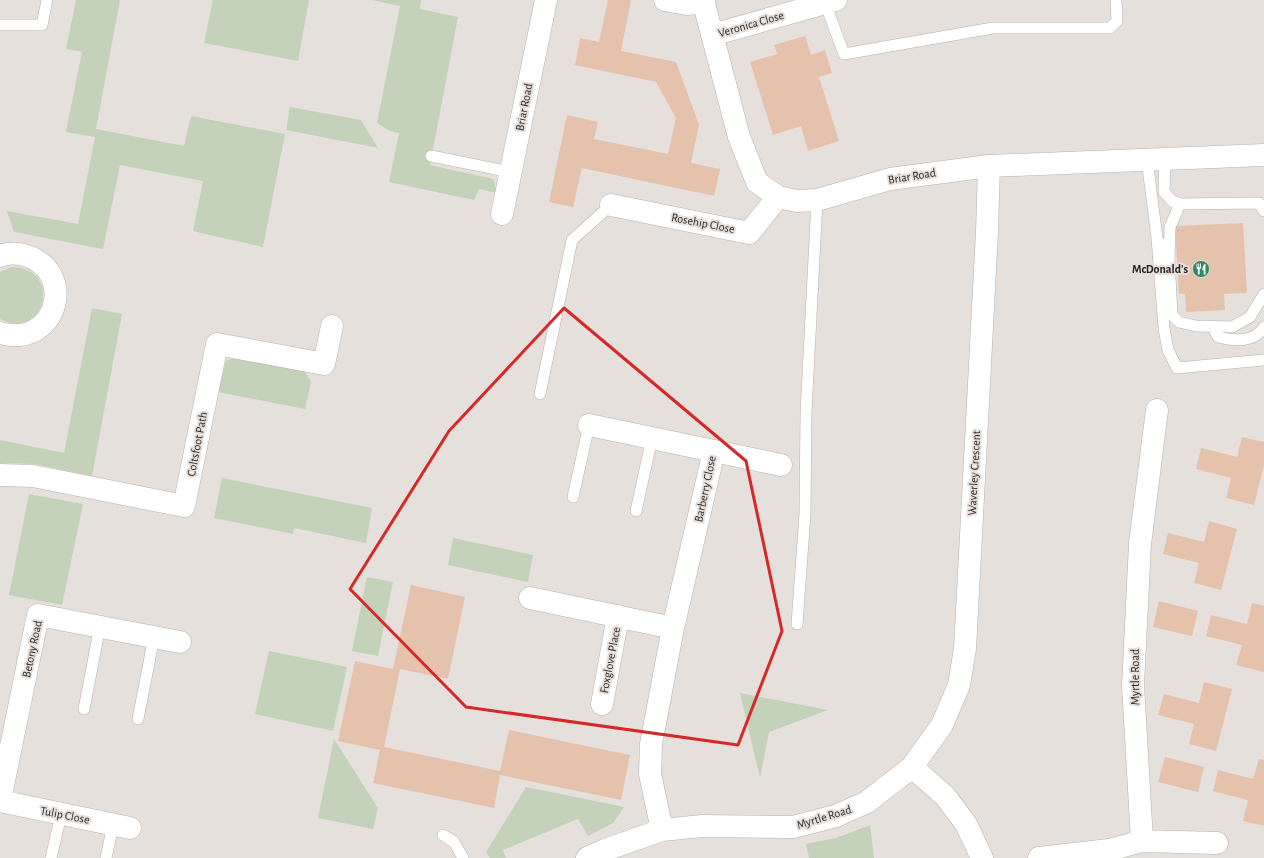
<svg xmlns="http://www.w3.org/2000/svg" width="1264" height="858" font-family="'Alegreya Sans',sans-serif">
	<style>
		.green { fill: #c3d2b8 }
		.building { fill: #e5c2ac }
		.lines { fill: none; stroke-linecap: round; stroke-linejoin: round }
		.service-casing { stroke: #b7b1ad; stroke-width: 12 }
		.minor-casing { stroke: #b7b1ad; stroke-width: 23 }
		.service { stroke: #fff; stroke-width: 11 }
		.minor { stroke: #fff; stroke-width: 22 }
		.marked { fill: none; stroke: #d62828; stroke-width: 3; stroke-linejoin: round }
		.labels { text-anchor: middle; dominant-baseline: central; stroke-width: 4; stroke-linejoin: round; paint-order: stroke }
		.street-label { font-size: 12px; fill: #292625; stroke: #e6e0dc }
		.poi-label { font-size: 12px; font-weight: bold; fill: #292625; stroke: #e6e0dc; text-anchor: end }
	</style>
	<rect width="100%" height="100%" fill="#e6e0dc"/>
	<!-- green -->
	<path class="green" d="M 76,0 L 120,0 L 96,129 L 184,146 L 191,116 L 285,134 L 263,247 L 193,231 L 203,181 L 120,165 L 103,249 L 14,232 L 7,211 L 78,224 L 95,137 L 66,132 L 82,52 L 66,49 Z
		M 213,0 L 309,0 L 298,61 L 204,43 Z
		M 372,0 L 421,0 L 420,9 L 458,17 L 430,165 L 493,179 L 497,193 L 479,189 L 474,200 L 389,182 L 399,133 L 390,131 L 377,123 L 400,6 Z
		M 290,107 L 361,120 L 378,148 L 286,130 Z
		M 11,267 C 65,268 44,342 0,319 L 0,272 Z
		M 92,308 L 122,314 L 92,476 L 35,464 L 0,463 L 0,440 L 64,453 Z
		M 238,356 L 303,368 L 311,382 L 305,409 L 218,392 L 226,361 Z
		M 222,478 L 372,508 L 366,543 L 294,528 L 293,534 L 214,518 Z
		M 29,494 L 83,504 L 62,605 L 9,595 Z
		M 453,538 L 533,555 L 528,582 L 448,565 Z
		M 367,577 L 393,582 L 378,656 L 352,651 Z
		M 269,651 L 347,667 L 333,731 L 255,714 Z
		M 740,693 L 828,710 L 769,732 L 760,778 Z
		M 334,739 L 378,808 L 373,829 L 318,818 Z
		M 526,787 L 624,807 L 613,823 L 588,836 L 578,819 L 503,850 L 506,858 L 490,858 L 486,852 Z
		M 870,825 L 874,858 L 809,858 L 806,844 L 836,838 Z"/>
	<!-- building -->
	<path class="building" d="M 608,0 L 631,0 L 621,51 L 676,62 L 699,125 L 691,163 L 720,169 L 714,196 L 582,168 L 573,207 L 549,202 L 567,115 L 598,122 L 594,139 L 668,154 L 676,118 L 656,82 L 575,65 L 580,38 L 599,42 Z
		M 805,36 L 811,55 L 825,50 L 832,73 L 819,77 L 839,141 L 808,151 L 801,126 L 773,135 L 750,62 L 777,54 L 774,45 Z
		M 1243,223 L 1247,293 L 1224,294 L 1225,310 L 1186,312 L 1185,294 L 1179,294 L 1175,226 Z
		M 1242,437 L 1264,442 L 1264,465 L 1254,505 L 1226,498 L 1231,478 L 1196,469 L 1201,448 L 1237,457 Z
		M 1209,521 L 1237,529 L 1221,590 L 1194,583 L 1199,563 L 1163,554 L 1168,533 L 1204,542 Z
		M 411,585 L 465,597 L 448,679 L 400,669 L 384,747 L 500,771 L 509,730 L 630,755 L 621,800 L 500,775 L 494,808 L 373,783 L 380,750 L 338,741 L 355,661 L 393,669 Z
		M 1159,601 L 1198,611 L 1192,636 L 1153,627 Z
		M 1252,603 L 1264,606 L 1264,672 L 1236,665 L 1242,645 L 1206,636 L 1211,615 L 1247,624 Z
		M 1204,682 L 1232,689 L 1216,751 L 1189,744 L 1194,724 L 1158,715 L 1164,694 L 1199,703 Z
		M 1165,757 L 1204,767 L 1198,792 L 1158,782 Z
		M 1259,759 L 1264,760 L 1264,826 L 1243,821 L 1248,800 L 1213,791 L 1218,770 L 1253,779 Z"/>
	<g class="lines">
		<!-- service casing -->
		<g class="service-casing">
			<path id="service" d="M 825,3 L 844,54 L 993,28 L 1110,28 L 1117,21 L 1116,0
				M 0,25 L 42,25 L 47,0
				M 431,156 L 511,172
				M 1147,159 L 1157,238 L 1164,328 L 1168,350 L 1177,368 L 1264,360
				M 1165,159 L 1164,192 L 1172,201 L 1180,204 L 1259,203 L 1264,211
				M 1158,240 L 1169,258 L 1172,315 L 1179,322 L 1196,326 L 1232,327 L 1250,317 L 1264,294
				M 1169,258 L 1170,227 L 1180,204
				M 1213,327 L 1218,337 C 1233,341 1255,343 1264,327
				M 540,394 L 572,240 L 611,205
				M 573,497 L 589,425
				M 636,511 L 652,438
				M 797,624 L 805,514 L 806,413 L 817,200
				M 84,709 L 100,626
				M 138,719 L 154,637
				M 443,835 L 454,842 L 463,858
				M 51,858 L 61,815
				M 106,858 L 113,825"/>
		</g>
		<!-- minor casing -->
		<g class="minor-casing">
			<path id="minor" d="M 665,0 L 687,4 L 704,2
				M 703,0 L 739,137 L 757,182 L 778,197 L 797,201 L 817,200 L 890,179 L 989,166 L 1264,155
				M 712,35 L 836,0
				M 611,205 L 749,233 L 778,197
				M 502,214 L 546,0
				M 0,256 C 7,253 17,253 24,255 C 78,270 58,349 0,333
				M 589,425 L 714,451 L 673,628 L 651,744 L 650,774 L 662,830
				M 714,451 L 781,465
				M 0,475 L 33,476 L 184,506 L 217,344 L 324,364 L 332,326
				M 530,598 L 673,628
				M 602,704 L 618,616
				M 912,767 L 942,725 L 959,685 L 965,649 L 987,232 L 989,166
				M 0,800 L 38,615 L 180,642
				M 0,801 L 130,828
				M 1142,841 L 1217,843
				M 587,858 L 605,850 L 662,830 L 702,826 L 793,827 L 836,816 L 867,802 L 912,767 L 945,796 L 966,824 L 982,858
				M 1039,858 L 1109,850 L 1142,841 L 1133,685 L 1140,544 L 1157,410"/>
		</g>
		<!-- service -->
		<use href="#service" class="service"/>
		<!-- minor -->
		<use href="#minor" class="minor"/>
	</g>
	<!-- marked area -->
	<path class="marked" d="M 564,308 L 746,461 L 782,631 L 738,745 L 466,707 L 350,589 L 449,431 Z"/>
	<!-- icons -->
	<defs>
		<g id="restaurant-disc" transform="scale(0.9)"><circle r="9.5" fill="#2d8960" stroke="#e6e0dc"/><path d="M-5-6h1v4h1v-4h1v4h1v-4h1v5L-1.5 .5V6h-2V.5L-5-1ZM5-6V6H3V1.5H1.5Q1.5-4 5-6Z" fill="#fff"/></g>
	</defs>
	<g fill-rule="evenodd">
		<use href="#restaurant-disc" x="1201" y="269"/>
	</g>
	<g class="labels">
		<!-- street labels -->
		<g class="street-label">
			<text transform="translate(751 24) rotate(-16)">Veronica Close</text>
			<text transform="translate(524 107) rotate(-79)">Briar Road</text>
			<text transform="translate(912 176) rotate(-9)">Briar Road</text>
			<text transform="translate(703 223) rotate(11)">Rosehip Close</text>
			<text transform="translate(197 444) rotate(-79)">Coltsfoot Path</text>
			<text transform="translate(974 473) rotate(-87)">Waverley Crescent</text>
			<text transform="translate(705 489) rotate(-78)">Barberry Close</text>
			<text transform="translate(32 649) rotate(-78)">Betony Road</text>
			<text transform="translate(610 660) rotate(-79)">Foxglove Place</text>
			<text transform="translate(1135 677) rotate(-90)">Myrtle Road</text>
			<text transform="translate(65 815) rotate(11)">Tulip Close</text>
			<text transform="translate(824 817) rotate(-17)">Myrtle Road</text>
		</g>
		<!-- poi labels -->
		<g class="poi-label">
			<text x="1188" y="269">McDonald's</text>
		</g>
	</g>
</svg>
